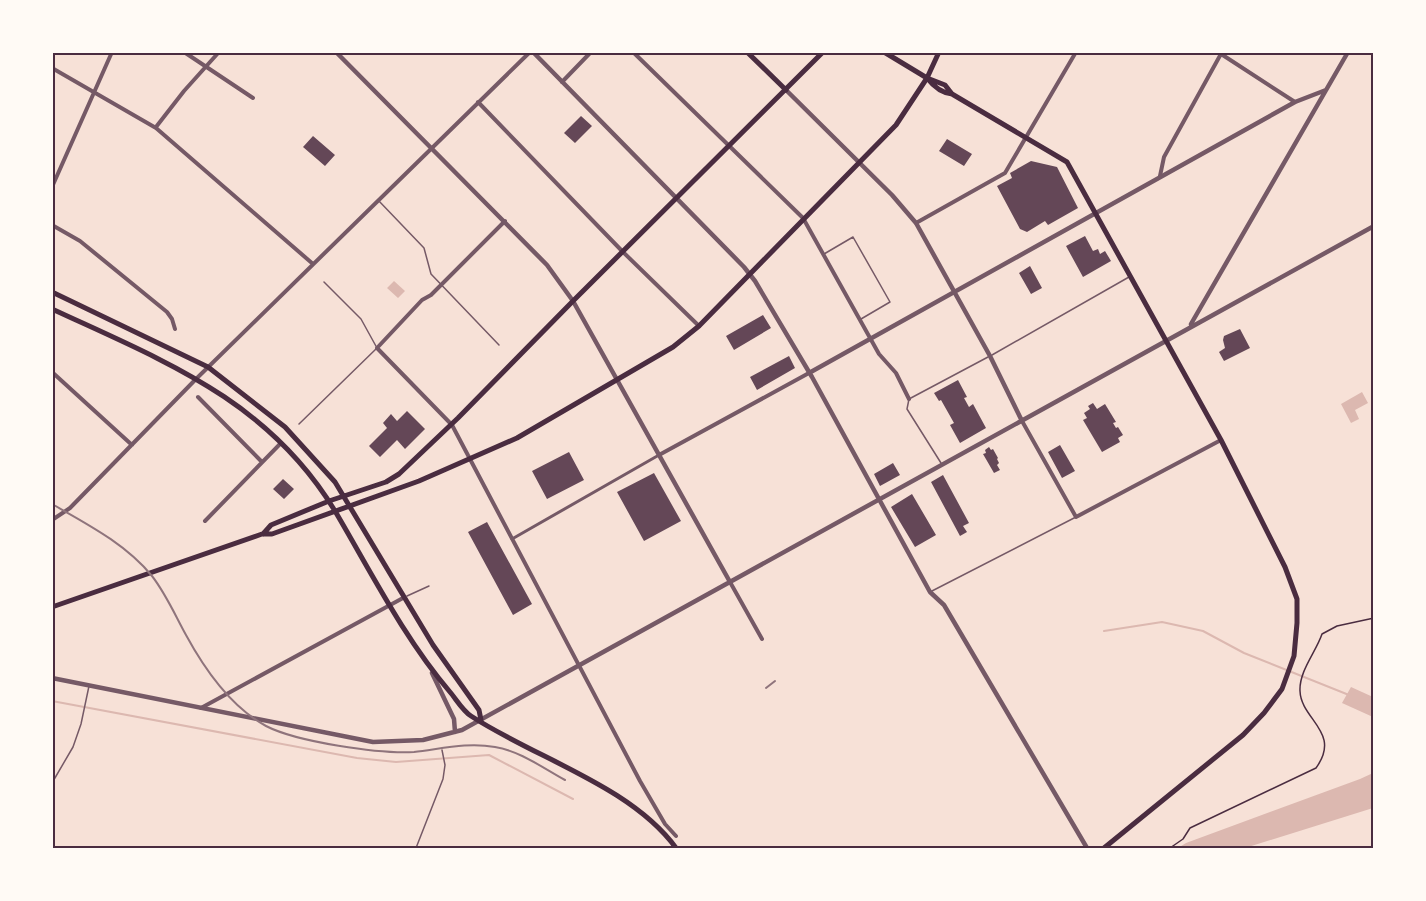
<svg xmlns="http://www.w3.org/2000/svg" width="1426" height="901" font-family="Inter,sans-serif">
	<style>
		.water { fill: #dcb8b0 }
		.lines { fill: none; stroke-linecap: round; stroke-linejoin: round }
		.stream { stroke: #dcb8b0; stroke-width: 2 }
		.building { fill: #644757 }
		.path { stroke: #4a2c40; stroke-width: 1.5 }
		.service { stroke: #755966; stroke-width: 1.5 }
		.pedestrian { stroke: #755966; stroke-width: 3 }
		.minor { stroke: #755966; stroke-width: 4 }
		.tertiary { stroke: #755966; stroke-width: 4.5 }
		.secondary { stroke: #4a2c40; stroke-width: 5 }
		.primary { stroke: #4a2c40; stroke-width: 5 }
		.rail { stroke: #8f747c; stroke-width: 2 }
		.neatline { fill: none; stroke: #4a2c40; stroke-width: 2 }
	</style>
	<rect width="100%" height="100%" fill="#f7e1d7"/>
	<!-- water -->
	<path class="water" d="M 394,281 L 405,291 L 398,298 L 387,288 Z
		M 1362,392 L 1368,403 L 1355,410 L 1359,419 L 1351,423 L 1341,404 Z
		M 1351,687 L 1373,697 L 1373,717 L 1342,703 Z
		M 1373,773 L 1373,808 L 1245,848 L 1178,848 L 1186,843 L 1360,779 Z"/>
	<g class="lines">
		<!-- stream -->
		<path class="stream" d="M 1104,631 L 1162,622 L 1203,631 L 1244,653 L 1349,695
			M 52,701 L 357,758 L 396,762 L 489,755 L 573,799"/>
	</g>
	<!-- building -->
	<path class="building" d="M 581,116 L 592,126 L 575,143 L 564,133 Z
		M 313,136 L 335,155 L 325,166 L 303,147 Z
		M 947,139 L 972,154 L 964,166 L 939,151 Z
		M 1031,161 L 1057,167 L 1078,208 L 1048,225 L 1045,221 L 1027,232 L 1020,229 L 997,186 L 1012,178 L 1010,173 Z
		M 1085,236 L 1093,251 L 1098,249 L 1100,254 L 1105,251 L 1111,261 L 1083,277 L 1066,246 Z
		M 1030,266 L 1042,288 L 1031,294 L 1019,273 Z
		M 763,315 L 771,328 L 734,350 L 726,336 Z
		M 1240,329 L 1250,348 L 1224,361 L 1219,352 L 1225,348 L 1223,340 L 1224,336 Z
		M 789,356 L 795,368 L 757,390 L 750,377 Z
		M 958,380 L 967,397 L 964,398 L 969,407 L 973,404 L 986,428 L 960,443 L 950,425 L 954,423 L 941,400 L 939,401 L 934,393 Z
		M 1093,403 L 1097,409 L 1105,404 L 1116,422 L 1113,423 L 1116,428 L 1118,427 L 1123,435 L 1118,438 L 1120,442 L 1102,452 L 1083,420 L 1087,418 L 1084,413 L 1090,409 L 1088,406 Z
		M 407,411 L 425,429 L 405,449 L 397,440 L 380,457 L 369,446 L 387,428 L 383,423 L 391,414 L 397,421 Z
		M 1060,445 L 1075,471 L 1062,478 L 1048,452 Z
		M 989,447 L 991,450 L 993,449 L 998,458 L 997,459 L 999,463 L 997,465 L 1000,470 L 994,473 L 983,454 L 986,453 L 985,450 Z
		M 569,452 L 584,480 L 547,499 L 532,471 Z
		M 893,463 L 900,475 L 880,486 L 874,474 Z
		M 654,473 L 681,521 L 644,541 L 617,492 Z
		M 943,475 L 969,523 L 963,526 L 967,532 L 960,536 L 931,482 Z
		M 283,479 L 294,489 L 284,499 L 273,489 Z
		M 912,494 L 936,535 L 915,547 L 891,507 Z
		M 487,522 L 532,604 L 513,615 L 468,532 Z"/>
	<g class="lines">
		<!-- path -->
		<path class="path" d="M 1170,848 L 1183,839 L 1190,828 L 1316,768 C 1342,732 1301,720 1300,691 C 1299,671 1316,652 1322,634 L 1337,626 L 1374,618"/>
		<!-- service -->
		<path class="service" d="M 378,200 L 424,248 L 431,274 L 499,345
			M 824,254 L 853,237 L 890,302 L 861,319
			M 992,355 L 1129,277
			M 299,424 L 377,348 L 361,319 L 324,282
			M 941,463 L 907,409 L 909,399 L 988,357
			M 930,592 L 1076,517
			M 407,596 L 429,586
			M 52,783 L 73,747 L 81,724 L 89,686
			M 416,848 L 443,779 L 445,765 L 442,750"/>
		<!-- pedestrian -->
		<path class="pedestrian" d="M 512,539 L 659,455"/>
		<!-- minor -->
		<path class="minor" d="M 184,52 L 253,98
			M 633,52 L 803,218 L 879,354 L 896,373 L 909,399
			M 1218,52 L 1295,102
			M 52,68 L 156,128 L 313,264
			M 562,82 L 591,52
			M 478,102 L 623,252 L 699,326
			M 156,127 L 184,91 L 219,52
			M 1160,176 L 1164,157 L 1222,52
			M 52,187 L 112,52
			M 505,221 L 431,295 L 422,300 L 377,348 L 452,425 L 640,781 L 665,824 L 676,836
			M 916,223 L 1005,173 L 1076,52
			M 52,225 L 80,241 L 167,312 L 172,319 L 175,329
			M 52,372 L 132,445
			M 198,397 L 261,461
			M 1022,421 L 1076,517 L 1221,440
			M 659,455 L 809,373
			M 52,520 L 70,508 L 196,379 L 530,52
			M 205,521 L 281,443
			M 730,582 L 762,639
			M 201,708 L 403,598"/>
		<!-- tertiary -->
		<path class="tertiary" d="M 336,52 L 547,265 L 573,301 L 730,582
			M 533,52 L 744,267 L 755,281 L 812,377 L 930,592 L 944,605 L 1087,848
			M 786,90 L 892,195 L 916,223 L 990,356 L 1022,421
			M 1191,324 L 1348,52
			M 809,373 L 1295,102 L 1326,90
			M 432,673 L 454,719 L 455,732
			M 52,678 L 373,742 L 423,740 L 462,730 L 1374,226"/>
		<!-- secondary -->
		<path class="secondary" d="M 747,52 L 786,90
			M 884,52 L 927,78 L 945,85 L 952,94 L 1067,162 L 1221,440 L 1285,567 L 1297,599 L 1297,623 L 1294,656 L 1282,689 L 1264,713 L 1243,735 L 1104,848
			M 927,78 C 934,87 941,93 952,94
			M 350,507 L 433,645 L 479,710 L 481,720
			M 335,511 C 371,572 404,638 450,692 C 456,699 463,711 471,716 C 535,758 631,786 676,848"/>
		<!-- primary -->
		<path class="primary" d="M 52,292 L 208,367 L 285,427 L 335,482 L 350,507
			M 52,309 C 164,361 268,400 335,511
			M 263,534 L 271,525 L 329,501 L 386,482 L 399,474 L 458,418 L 573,301 L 823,52
			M 52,607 L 262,534 L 272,534 L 419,481 L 517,438 L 673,347 L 699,326 L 896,125 L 927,78 L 939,52"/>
		<!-- rail -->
		<path class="rail" d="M 52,504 C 87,524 126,544 152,576 C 166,594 175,615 186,635 C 205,670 231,707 266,726 C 297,742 379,754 414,752 C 441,749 467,742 495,747 C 520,751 543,768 565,780
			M 766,688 L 775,681"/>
	</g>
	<!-- border -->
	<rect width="1426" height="901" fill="none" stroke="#fffaf5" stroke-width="108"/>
	<rect x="54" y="54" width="1318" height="793" class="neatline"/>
</svg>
